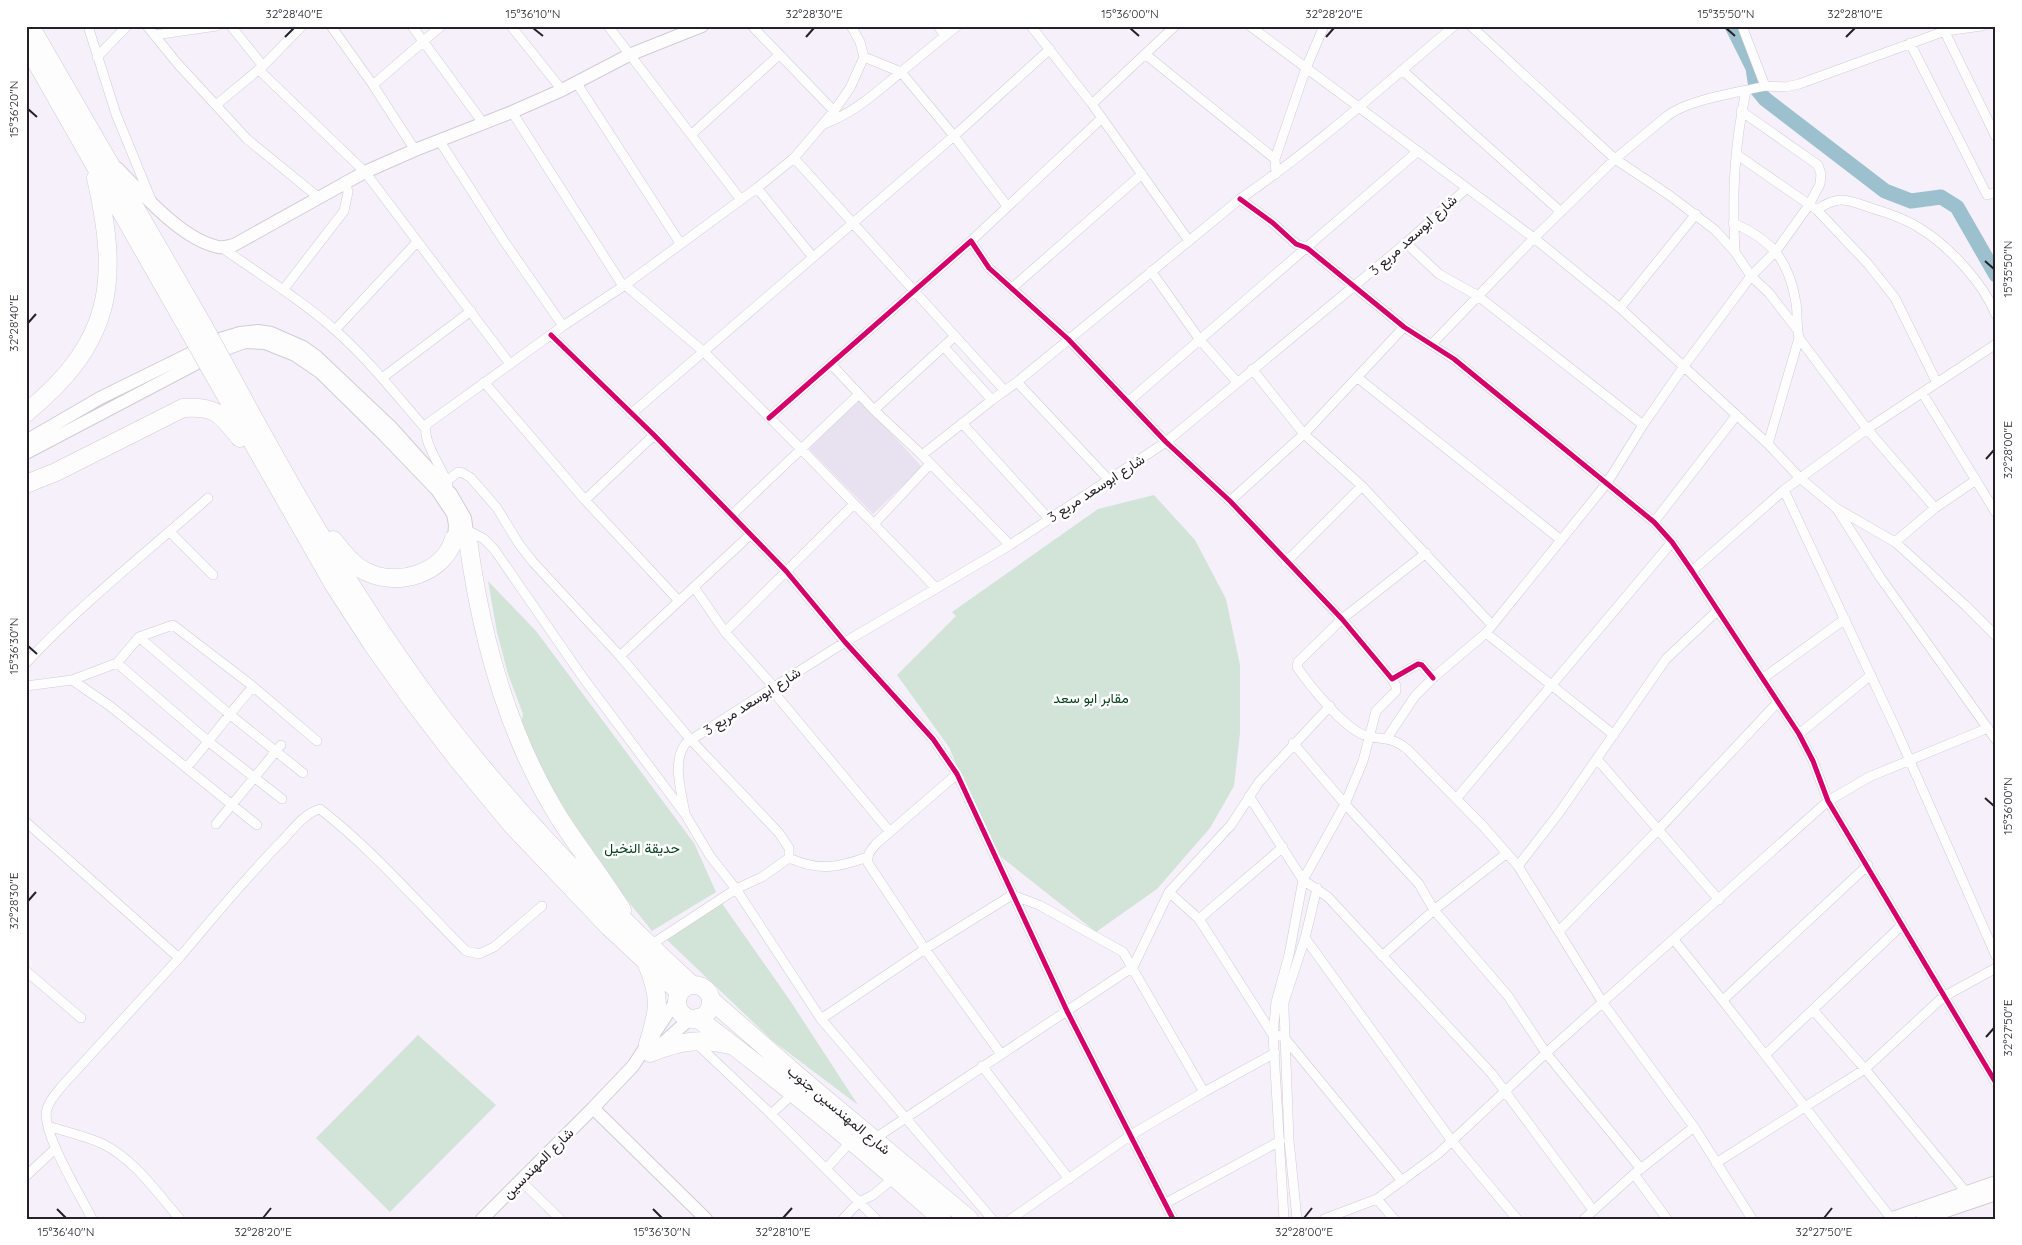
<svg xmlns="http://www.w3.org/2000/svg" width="2022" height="1245" font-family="Quicksand,Vazirmatn,sans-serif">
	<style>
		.education { fill: #e7e1f0 }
		.green { fill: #d2e4d7 }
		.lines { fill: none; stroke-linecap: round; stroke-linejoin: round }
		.river { stroke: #9cc0ce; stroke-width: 15 }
		.street-casing { stroke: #d1ccd5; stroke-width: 10 }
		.secondary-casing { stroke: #d1ccd5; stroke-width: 14 }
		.highway-casing { stroke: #d1ccd5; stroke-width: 19 }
		.street { stroke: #fefdfe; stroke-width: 9 }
		.secondary { stroke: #fefdfe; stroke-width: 12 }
		.highway { stroke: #fefdfe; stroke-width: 18 }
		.highway-bridge-casing { stroke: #d1ccd5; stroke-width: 19; stroke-linecap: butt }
		.highway-bridge { stroke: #fefdfe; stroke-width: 18 }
		.cycleway-casing { stroke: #fff; stroke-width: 8 }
		.cycleway { stroke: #d6006c; stroke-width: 5 }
		.ticks { fill: none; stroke: #26202a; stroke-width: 2 }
		.labels { text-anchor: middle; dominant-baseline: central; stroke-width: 5; stroke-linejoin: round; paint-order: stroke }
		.street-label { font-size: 14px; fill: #26202a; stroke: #fff }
		.park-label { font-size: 14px; fill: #06441b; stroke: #fff }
		.neatline { fill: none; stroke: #26202a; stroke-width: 2 }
		.ticks-label { font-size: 12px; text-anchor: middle; fill: #26202a }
	</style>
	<rect width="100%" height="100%" fill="#f5f0f9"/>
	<!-- education -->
	<path class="education" d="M 859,398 L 922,467 L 873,514 L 809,449 Z"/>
	<!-- green -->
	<path class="green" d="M 1154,495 L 1195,540 L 1226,599 L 1240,665 L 1240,733 L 1234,786 L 1210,828 L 1157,889 L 1096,932 L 991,849 L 949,747 L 897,675 L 956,616 L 952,612 L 1098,509 Z
		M 488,581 L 536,631 L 694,843 L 716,892 L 652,931 L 603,870 L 574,830 L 520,730 L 523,714 L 508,674 L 497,632 Z
		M 721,902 L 791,1002 L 858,1105 L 773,1041 L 666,939 Z
		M 418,1035 L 496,1105 L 390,1212 L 316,1138 Z"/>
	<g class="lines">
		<!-- river -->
		<path class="river" d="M 1732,26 L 1753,68 L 1756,88 L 1765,99 L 1885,191 L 1911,201 L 1941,197 L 1957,207 L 1996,275"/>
		<!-- street casing -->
		<g class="street-casing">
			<path id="street" d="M 88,26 L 116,114 L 152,202
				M 147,26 L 177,63 L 247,139 L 318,197
				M 231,26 L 263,66
				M 331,26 L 373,85 L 415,150
				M 412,26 L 483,123
				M 511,26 L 562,90
				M 608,26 L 741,200
				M 752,26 L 834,111
				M 938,26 L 945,36
				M 1031,26 L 1092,104 L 1189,241
				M 1250,26 L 1534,238 L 1620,308 L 1768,444 L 1800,478 L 1836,508 L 1895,542 L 1966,606 L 1996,636
				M 1471,26 L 1615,159 L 1669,195 L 1715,230 L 1735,252 L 1751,276 L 1769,293 L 1796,328
				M 1742,26 L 1765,86 L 1786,87 L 1799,84 L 1945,31 L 1982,26
				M 1942,26 L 1996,137
				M 154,35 L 217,26
				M 1910,43 L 1987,195 L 1996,192
				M 1145,54 L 1275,159 L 1276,174
				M 97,57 L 127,26
				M 864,57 L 901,72 L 957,26
				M 259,70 L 365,172 L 510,364
				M 1402,70 L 1561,212
				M 576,82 L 680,243
				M 373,85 L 441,26
				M 1092,104 L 1175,26
				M 216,105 L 263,66 L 302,26
				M 512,112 L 623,286
				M 824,124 C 857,111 874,94 901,72 L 954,136 L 1007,206
				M 692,134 L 779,55
				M 439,140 L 504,241 L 563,326
				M 1736,154 L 1817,210 L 1868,264 L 1895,298 L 1937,383
				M 794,158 L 955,336 L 874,410
				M 1275,159 L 1306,68 L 1324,26
				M 757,188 L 812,256
				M 1240,199 L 1273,223 L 1296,244 L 1307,248 L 1404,327 L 1454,359 L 1654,522 L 1672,542 L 1692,571 L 1799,734 L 1813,761 L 1828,801 L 1996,1083
				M 1817,210 C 1838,194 1849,200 1871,208 C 1888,213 1906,219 1921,229 C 1950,247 1984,284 1996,315
				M 1733,223 C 1772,240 1789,260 1796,303 C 1798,315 1796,326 1799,338 L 1768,444
				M 971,241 L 1102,118
				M 1406,243 L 1439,274 L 1478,296 L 1643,425
				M 221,247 C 259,274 300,299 335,330 C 368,359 396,395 425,428
				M 1735,252 C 1732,195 1734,147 1746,91
				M 1151,271 L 1200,340 L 1237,382
				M 625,285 L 704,352 L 802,450 L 936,588
				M 1012,288 L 1142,174
				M 283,290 L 344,211 L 348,192 L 345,181
				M 1620,308 L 1696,214
				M 335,330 L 417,242
				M 551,335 L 654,435 L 786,571 L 845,642 L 933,739 L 957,774 L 1067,1011 L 1173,1219
				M 955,336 L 1005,391
				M 1799,338 L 1867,429 L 1935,508
				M 1432,344 L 1534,238 L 1615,159 L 1667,116 C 1689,99 1737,93 1765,86
				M 1996,344 L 1867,429 L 1784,490 L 1895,727 L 1996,956
				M 944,347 L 992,400 L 1017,382 L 1240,199 C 1316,147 1384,85 1454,26
				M 831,364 L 874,410 L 922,455 L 1010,545
				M 1252,369 L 1304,434 L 1362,486 L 1492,625
				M 382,378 L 471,311
				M 1358,378 L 1561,540
				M 484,382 L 585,500 L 679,601
				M 1017,382 L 1108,479
				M 1923,394 L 1996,513
				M 1129,401 L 1418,151
				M 631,414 L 954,136 L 1050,49
				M 769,418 L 971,241 L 989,268 L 1068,339 L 1166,442 L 1230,501 L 1342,619 L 1392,679 L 1418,664 L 1422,665 L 1433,678
				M 962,423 L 1049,519
				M 922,455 L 992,400
				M 447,481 L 458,472 L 463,473 L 471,478 L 497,508 L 519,544 L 533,562 L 620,656 L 691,740 L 779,833 L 789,848 L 789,858 L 762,877 L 736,889 L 649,946
				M 448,485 C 443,469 420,439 427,424 L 563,326 L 625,285 L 757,188 L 794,158 L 834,111 L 850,88 L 864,57 L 860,42 L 851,26
				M 585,500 L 654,435
				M 1230,501 L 1304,434 L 1404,327
				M 1837,509 L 1880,577 L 1996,740
				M 733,514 L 859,394
				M 1654,522 L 1736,416
				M 874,524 L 930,464
				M 467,530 L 484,539 L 494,549 L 584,679 L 685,814 L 710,856 L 736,889 L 821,1019 L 992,1219
				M 170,532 L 213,575
				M 1895,542 L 1935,508 L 1976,480
				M 1426,553 L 1342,619 L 1298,662 L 1297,667 C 1310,686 1343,727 1364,735 C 1382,741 1390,735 1407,749 L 1483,826 L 1518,866 L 1603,1003 L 1694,1127 L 1752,1219
				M 1286,562 L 1362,486
				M 1692,571 L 1784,490
				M 694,587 L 751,534
				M 725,632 L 854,504
				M 1486,633 L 1614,735
				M 139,637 L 173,625 L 250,684 L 317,741
				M 620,656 L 694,587 L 725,632 L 774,687
				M 26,663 C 82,603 147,552 208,498
				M 117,663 L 139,637 L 228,713 L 303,773
				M 1762,679 L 1845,619
				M 72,680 L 117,663 L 209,742 L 282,799
				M 26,686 L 72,680 L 110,706 L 257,825
				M 771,689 L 890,832
				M 1799,734 L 1871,675
				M 1387,738 L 1415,696 L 1433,678 L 1486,633 L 1607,483 L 1643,425 L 1684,366 L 1751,276 L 1776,251 L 1809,205 L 1820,184 L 1821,174 L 1818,165 L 1741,111
				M 1293,743 L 1345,804 L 1419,884 L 1434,910 L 1508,996 L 1546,1053 L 1641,1169
				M 1597,759 L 1719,900
				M 186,768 C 210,741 229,713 253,687
				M 957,774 L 877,843 C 871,850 867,853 868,863 L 925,949 L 1001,1054
				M 1249,796 L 1303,880 L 1328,897 L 1492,1074 L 1593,1210
				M 1456,799 L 1672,542
				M 685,814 C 682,793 671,762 686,743 L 845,642 L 1010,545 L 1166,442 L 1406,243 L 1467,188
				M 26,822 L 179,958 L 62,1086 C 56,1093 49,1101 47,1109 C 40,1131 81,1196 92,1219
				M 216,824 L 281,745
				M 789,858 C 818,871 838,868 867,857
				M 1518,866 L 1559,813 L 1666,659 L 1717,611
				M 1169,892 L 1199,919 L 1273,1035 L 1283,1036 L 1402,1181
				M 1199,919 L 1283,847
				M 1559,931 L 1659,829 L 1777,703
				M 1305,938 L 1452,1141 L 1517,1219
				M 1674,940 C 1749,1031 1818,1126 1891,1218
				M 1382,956 L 1434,910 L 1507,853
				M 179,958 C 213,918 246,877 283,840 C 293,829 305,813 320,809 C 374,851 418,903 466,951 L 479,954 L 494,947 L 542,906
				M 26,971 L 81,1018
				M 1723,1000 L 1868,865
				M 1813,1010 L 1865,1069 L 1966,1192
				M 821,1019 L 925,949 L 1012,895 L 1039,905 L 1123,952 L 1204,1092
				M 695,1042 L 771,1114
				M 1765,1055 L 1901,926
				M 982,1066 L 1069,1179
				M 793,1094 L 771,1114 L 876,1219
				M 48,1126 C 66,1132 86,1136 103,1144 C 135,1160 157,1193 180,1219
				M 874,1139 L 1133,967 L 1169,892 L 1231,825 L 1259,782 L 1330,706
				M 1716,1163 L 1865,1069 L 1943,997 L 1996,968
				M 826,1169 L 851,1141
				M 1634,1174 L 1667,1219
				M 26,1176 L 56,1148
				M 520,1180 L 560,1219
				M 1377,1199 L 1394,1219
				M 1166,1203 L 1280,1141
				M 843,1219 L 859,1202 L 873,1195 L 895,1177
				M 1011,1219 L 1131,1135 L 1204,1092 L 1275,1053
				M 1284,1219 L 1273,1035 L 1276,1002 L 1289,955 L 1303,880 L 1345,804 L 1363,761 L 1376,711 L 1396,691 L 1396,686 L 1392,679
				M 1297,1219 L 1289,1140 L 1284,1010 L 1284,1002 L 1305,938 L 1317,888
				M 1324,1219 L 1377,1199 L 1438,1154 L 1546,1053 L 1828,801 L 1869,777 L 1988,728
				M 1584,1219 L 1634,1174 L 1694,1127"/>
		</g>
		<!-- secondary casing -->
		<g class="secondary-casing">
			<path id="secondary" d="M 117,168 C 143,194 181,239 218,247 C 223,248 229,246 234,245 L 365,172 L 415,150 L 512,112 L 562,90 L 629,55 L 702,26
				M 26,441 L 100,398 L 220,339 L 240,333 L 258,331 L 271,333 L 303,347 L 317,357 L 391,427 L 451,494 L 465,518 L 468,540
				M 26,453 L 220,351 L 245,342 L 265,343 L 295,355 L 320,372 L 384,435 L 437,490 L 453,514 L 455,525 L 454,539
				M 657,1048 L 691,1018
				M 593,1108 L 706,1219
				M 482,1219 L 593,1108 L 633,1066 L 677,999
				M 1890,1219 L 1996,1182
				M 1922,1219 L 1996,1194"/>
		</g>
		<!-- highway casing -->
		<g class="highway-casing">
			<path id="highway" d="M 30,26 L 204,327
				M 26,44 L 191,334
				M 222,360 C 288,483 357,605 441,716 C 516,814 602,902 692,985
				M 209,366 L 334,585 L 372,644 L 412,700 L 458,760 L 511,824 L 609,927 L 680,993
				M 26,413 C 112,342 120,284 96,178
				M 26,484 L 56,472 L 183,408 C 216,406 220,413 240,438
				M 333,540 C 343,552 353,566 367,572 C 398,587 443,574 454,539 L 468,540 C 481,637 508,736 560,819 C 580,850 603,879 622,910
				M 647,964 C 661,998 659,1010 648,1044
				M677 1002a17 17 0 1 1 34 0a17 17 0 1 1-34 0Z
				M 711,1000 L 804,1081 L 969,1219
				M 697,1018 C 781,1081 863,1149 942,1219
				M 650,1053 C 680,1041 699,1038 730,1045"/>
		</g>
		<!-- street -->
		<use href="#street" class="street"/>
		<!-- secondary -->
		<use href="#secondary" class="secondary"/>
		<!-- highway -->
		<use href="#highway" class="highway"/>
		<!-- highway-bridge casing -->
		<g class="highway-bridge-casing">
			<path id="highway-bridge" d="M 204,327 L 222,360
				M 191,334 L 209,366"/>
		</g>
		<!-- highway-bridge -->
		<use href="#highway-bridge" class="highway-bridge"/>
		<!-- cycleway casing -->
		<g class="cycleway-casing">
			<path id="cycleway" d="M 1240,199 L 1273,223 L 1296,244 L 1307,248 L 1404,327 L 1454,359 L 1654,522 L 1672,542 L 1692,571 L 1799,734 L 1813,761 L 1828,801 L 1996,1083
				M 551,335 L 654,435 L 786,571 L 845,642 L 933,739 L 957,774 L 1067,1011 L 1173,1219
				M 769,418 L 971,241 L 989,268 L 1068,339 L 1166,442 L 1230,501 L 1342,619 L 1392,679 L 1418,664 L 1422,665 L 1433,678"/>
		</g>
		<!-- cycleway -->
		<use href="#cycleway" class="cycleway"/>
	</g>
	<!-- ticks -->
	<path class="ticks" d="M 533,28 L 543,36M 1130,28 L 1139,36M 1726,28 L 1735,36M 285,37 L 294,28M 806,37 L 814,28M 1326,37 L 1334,28M 1846,37 L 1855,28M 28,109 L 37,117M 1985,261 L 1994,269M 28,323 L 36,314M 1986,459 L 1994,450M 28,646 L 37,654M 1985,798 L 1994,806M 28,901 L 36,892M 1986,1037 L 1994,1028M 57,1209 L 66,1218M 653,1209 L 662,1218M 263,1218 L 271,1208M 783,1218 L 792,1208M 1304,1218 L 1312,1208M 1824,1218 L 1832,1208"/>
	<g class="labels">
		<!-- street labels -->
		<g class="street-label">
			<text transform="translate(1413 235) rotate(-42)">شارع ابوسعد مربع 3</text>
			<text transform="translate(1096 488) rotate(-33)">شارع ابوسعد مربع 3</text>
			<text transform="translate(752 701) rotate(-33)">شارع ابوسعد مربع 3</text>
			<text transform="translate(839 1110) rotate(40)">شارع المهندسين جنوب</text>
			<text transform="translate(538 1163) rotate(-45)">شارع المهندسين</text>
		</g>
		<!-- park labels -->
		<g class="park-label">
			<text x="1091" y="698">مقابر ابو سعد</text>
			<text x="642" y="848">حديقة النخيل</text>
		</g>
	</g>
	<!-- border -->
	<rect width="2022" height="1245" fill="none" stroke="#ffffff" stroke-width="55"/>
	<rect x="28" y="28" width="1966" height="1190" class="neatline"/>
	<g class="ticks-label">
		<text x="294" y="18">32°28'40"E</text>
		<text x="533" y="18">15°36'10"N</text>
		<text x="814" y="18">32°28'30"E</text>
		<text x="1130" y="18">15°36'00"N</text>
		<text x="1334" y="18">32°28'20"E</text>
		<text x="1726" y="18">15°35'50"N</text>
		<text x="1855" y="18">32°28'10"E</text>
		<text transform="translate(14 109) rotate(-90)" y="4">15°36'20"N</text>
		<text transform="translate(2008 269) rotate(-90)" y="4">15°35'50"N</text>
		<text transform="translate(14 323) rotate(-90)" y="4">32°28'40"E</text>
		<text transform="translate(2008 450) rotate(-90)" y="4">32°28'00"E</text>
		<text transform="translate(14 646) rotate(-90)" y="4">15°36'30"N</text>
		<text transform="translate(2008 806) rotate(-90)" y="4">15°36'00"N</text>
		<text transform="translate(14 901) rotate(-90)" y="4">32°28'30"E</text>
		<text transform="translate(2008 1028) rotate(-90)" y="4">32°27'50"E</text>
		<text x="66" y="1236">15°36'40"N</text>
		<text x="263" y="1236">32°28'20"E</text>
		<text x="662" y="1236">15°36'30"N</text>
		<text x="783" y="1236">32°28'10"E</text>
		<text x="1304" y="1236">32°28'00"E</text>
		<text x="1824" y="1236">32°27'50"E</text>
	</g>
</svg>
